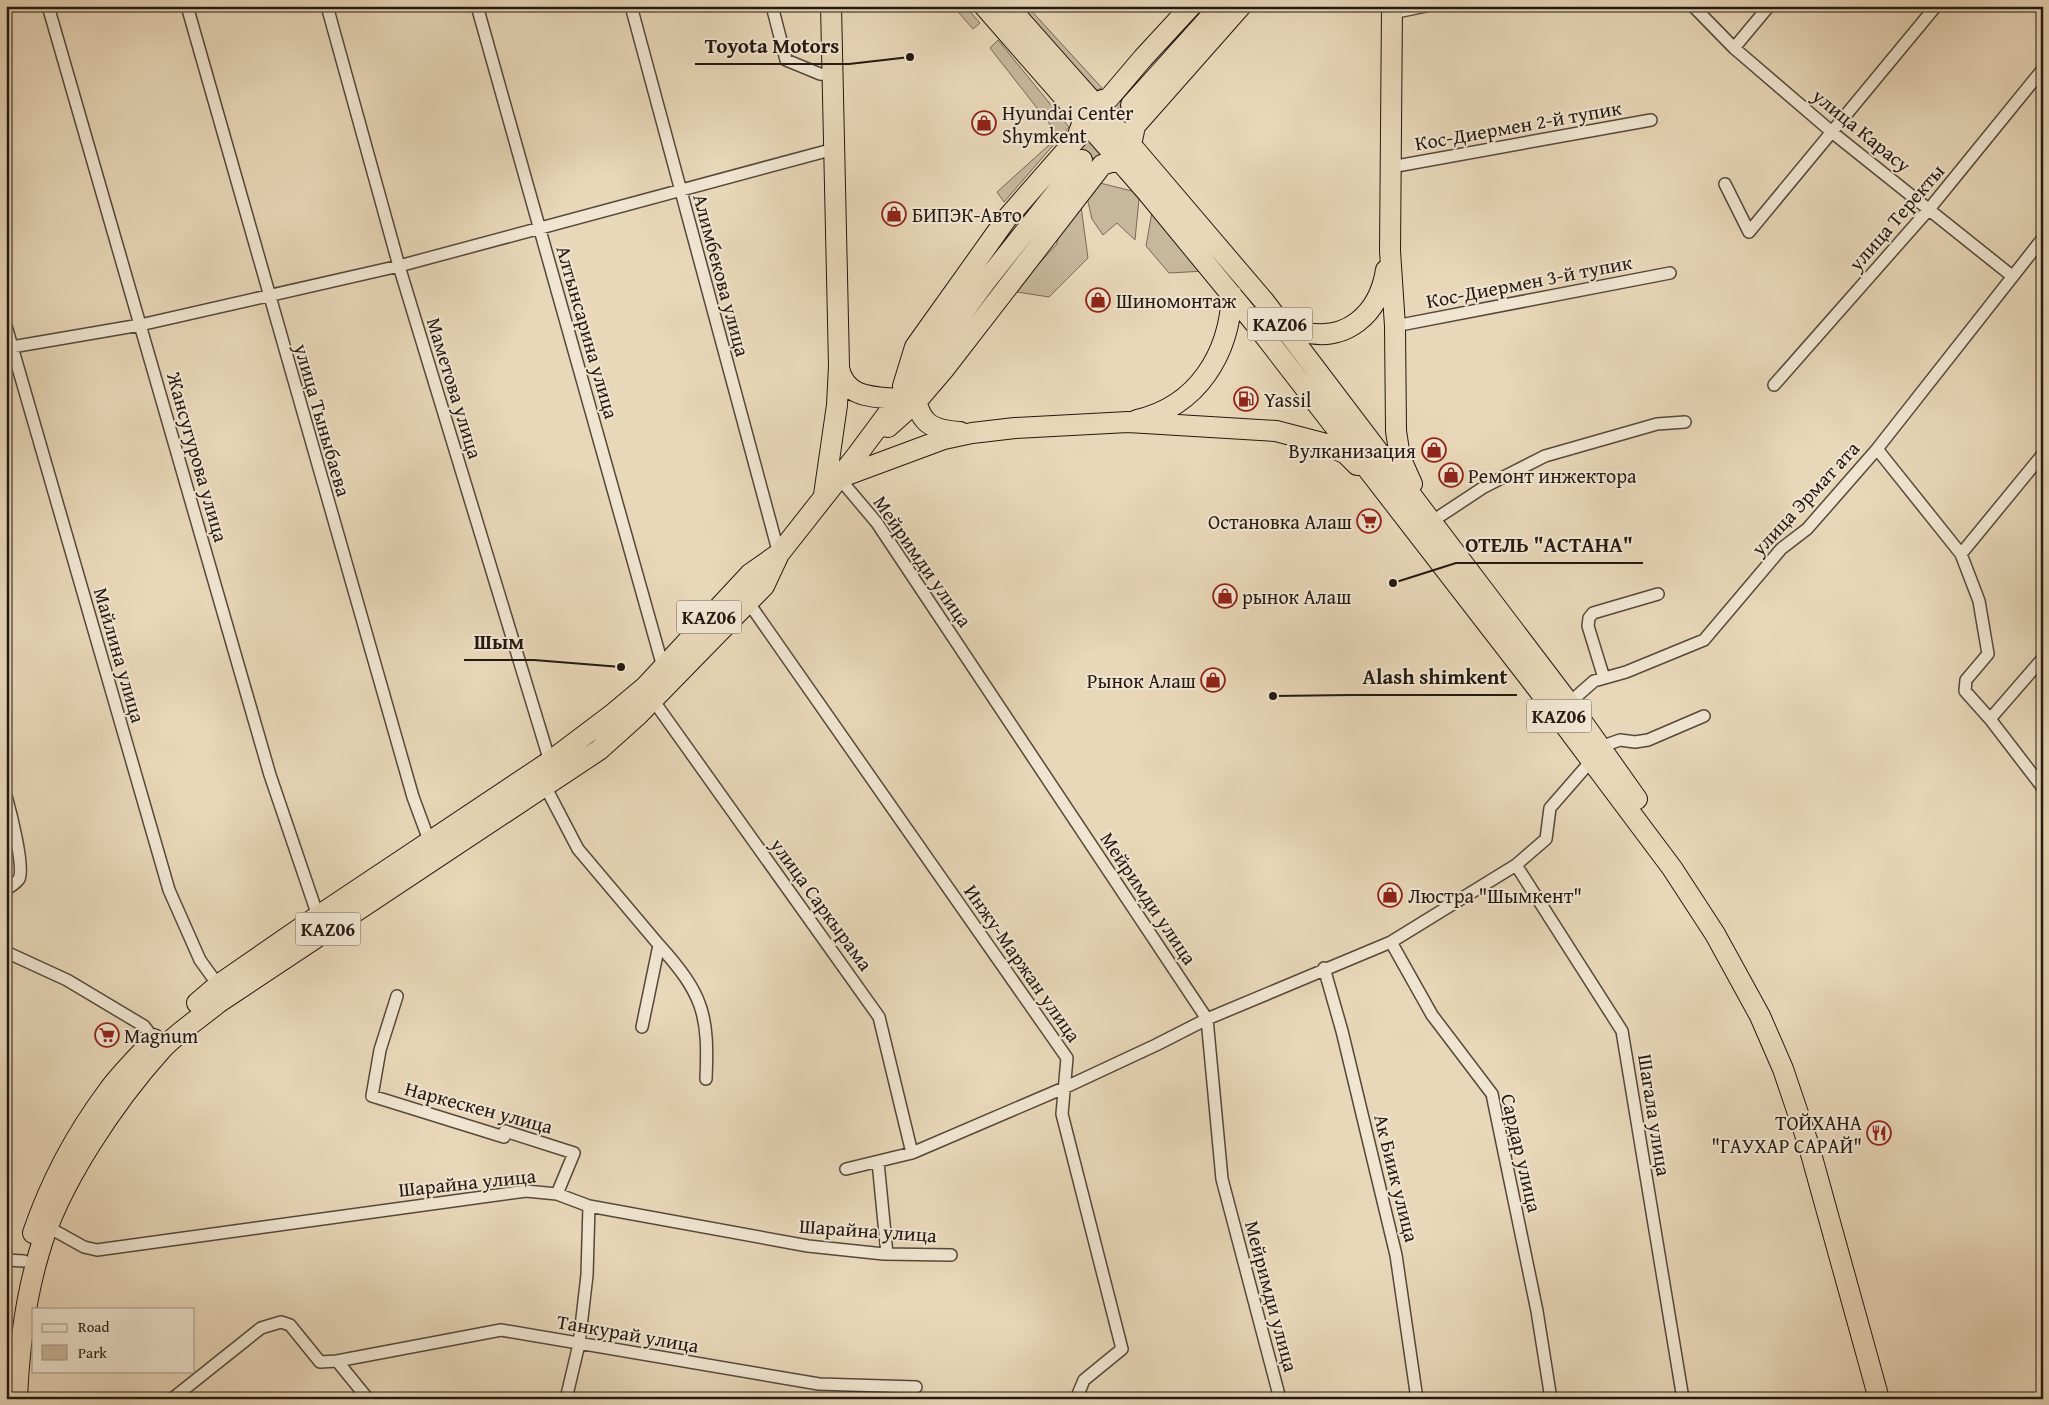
<svg xmlns="http://www.w3.org/2000/svg" width="2049" height="1405" font-family="'Gentium Book Plus',serif">
	<style>
		.green { fill: #c7b79c; stroke: #766856 }
		.lines { fill: none; stroke-linecap: round; stroke-linejoin: round }
		.highway-tunnel { stroke: #c1b197; stroke-width: 20; stroke-dasharray: 20 10; stroke-linecap: butt }
		.street-casing { stroke: #55483b; stroke-width: 14 }
		.highway-casing { stroke: #241811; stroke-width: 22 }
		.street { stroke: #f0e5d1; stroke-width: 11 }
		.highway { stroke: #e8d7b8; stroke-width: 20 }
		.labels { text-anchor: middle; dominant-baseline: central; stroke-width: 4; stroke-linejoin: round; paint-order: stroke }
		.shield { fill: #f0e5d1; stroke: #61564b; stroke-width: 1 }
		.shield-label { font-size: 19px; font-weight: bold; fill: #241811 }
		.poi-label { font-size: 20px; fill: #241811; stroke: #f0e5d1; text-anchor: start }
		.street-label { font-size: 20px; fill: #241811; stroke: #f0e5d1 }
		.leader { fill: none; stroke: #241811; stroke-width: 2 }
		.callout-dot { fill: #241811; stroke: #f0e5d1; stroke-width: 2 }
		.callout-label { font-size: 21px; text-anchor: middle; font-weight: bold; fill: #241811; stroke: #f0e5d1; stroke-width: 4; stroke-linejoin: round; paint-order: stroke }
	</style>
	<rect width="100%" height="100%" fill="#e8d7b8"/>
	<filter id="stains"><feTurbulence type="fractalNoise" baseFrequency=".004" numOctaves="4"/><feColorMatrix values="0 0 0 0 .2 0 0 0 0 .09 0 0 0 0 .02 0 0 0 .5 -.17"/></filter>
	<radialGradient id="worn" r=".72"><stop offset=".6" stop-color="#630" stop-opacity="0"/><stop offset="1" stop-color="#630" stop-opacity=".3"/></radialGradient>
	<!-- green -->
	<path class="green" d="M 953,6 L 965,6 L 980,23 L 973,29 Z
		M 1024,6 L 1027,6 L 1102,88 L 1097,90 L 1021,9 Z
		M 998,40 L 1069,127 L 1004,202 L 997,192 L 1059,136 L 990,48 Z
		M 1096,182 L 1132,191 L 1139,199 L 1135,240 L 1117,223 L 1103,235 L 1092,219 L 1085,189 Z
		M 1080,199 L 1088,258 L 1049,297 L 1004,290 L 1032,271 L 1057,244 L 1057,230 Z
		M 1152,212 L 1205,271 L 1169,273 L 1146,246 Z"/>
	<g class="lines">
		<!-- highway-tunnel -->
		<path class="highway-tunnel" d="M 1082,160 L 1131,105"/>
		<!-- street casing -->
		<g class="street-casing">
			<path id="street" d="M 48,6 L 270,775 L 318,916
				M 187,6 L 413,797 L 430,843
				M 327,6 L 399,266 L 551,765
				M 477,6 L 663,667
				M 631,6 L 779,554
				M 772,6 L 786,60 L 820,74 L 832,75
				M 1693,6 L 1734,48 L 1833,133 L 2012,276
				M 1392,13 L 1426,6
				M 1734,48 L 1769,6
				M 1391,167 L 1651,120
				M 1725,184 L 1749,232 L 1936,6
				M 6,326 L 169,890 L 200,960 L 218,985
				M 1395,326 L 1670,273
				M 6,348 L 140,325 L 399,266 L 834,149
				M 1774,385 L 1930,208 L 2043,69
				M 1877,449 L 1961,554 L 1979,601 L 1988,654 L 1966,680 L 1965,691 L 1990,719 L 2043,788
				M 839,478 L 877,523 L 1207,1019 L 1222,1179 L 1280,1399
				M 1431,522 L 1484,487 L 1545,456 L 1657,424 L 1685,422
				M 1961,554 L 2043,454
				M 746,599 L 1067,1058 L 1062,1114 L 1122,1349 L 1084,1380 L 1076,1399
				M 1604,678 L 1588,626 L 1589,618 L 1593,613 L 1658,594
				M 653,700 L 879,1017 L 912,1153
				M 1569,703 L 1594,681 L 1626,672 L 1704,640 L 1781,549 L 1807,529 L 1877,449 L 2043,238
				M 1990,719 L 2043,658
				M 1600,747 L 1620,740 L 1635,742 L 1648,740 L 1704,716
				M 545,786 L 578,849 L 659,945
				M 6,796 C 10,810 25,867 19,879 C 16,883 10,887 6,889
				M 1516,865 L 1622,1031 L 1683,1399
				M 1391,942 L 1432,1015 L 1492,1094 L 1537,1311 L 1551,1399
				M 6,952 L 67,980 L 144,1026 L 154,1039
				M 1324,968 L 1342,1031 L 1396,1255 L 1417,1399
				M 397,996 L 380,1050 L 372,1096 L 504,1137 L 505,1131 L 574,1153 L 557,1194
				M 642,1027 L 659,945 C 703,994 709,1014 706,1079
				M 878,1162 L 887,1254
				M 846,1169 L 912,1153 L 1066,1087 L 1156,1045 L 1207,1019 L 1391,942 L 1516,865 L 1546,839 L 1550,808 L 1591,761
				M 48,1227 L 84,1247 L 97,1250 L 526,1191 L 557,1194 L 589,1206 L 808,1246 L 884,1254 L 951,1255
				M 6,1260 L 24,1261
				M 337,1361 L 501,1330 L 819,1384 L 916,1387
				M 172,1399 L 261,1328 L 281,1322 L 290,1325 L 320,1362 L 337,1361 L 368,1399
				M 566,1399 L 579,1344 L 587,1275 L 589,1206"/>
		</g>
		<!-- highway casing -->
		<g class="highway-casing">
			<path id="highway" d="M 984,6 L 1146,191 L 1257,326 L 1537,688 L 1672,868 L 1715,934 L 1760,1016 L 1783,1069 L 1808,1143 L 1879,1399
				M 1008,6 L 1131,145 L 1264,301 L 1569,703 L 1637,799
				M 1392,6 L 1390,251 L 1395,326 L 1396,431 L 1400,457 L 1412,484
				M 1094,103 L 1109,98 L 1143,58 L 1191,6
				M 1131,105 L 1220,6
				M 1131,145 L 1135,126 L 1241,6
				M 1279,320 C 1286,324 1293,329 1300,331 C 1346,344 1379,314 1386,270
				M 839,368 C 845,398 873,397 899,399
				M 903,386 L 915,347 L 1007,218 L 1077,138 L 1083,121
				M 913,390 C 920,421 927,430 960,432
				M 1137,420 C 1198,406 1229,354 1232,295
				M 888,427 L 916,402 L 945,368 L 1102,165 L 1117,160
				M 839,478 L 944,439 L 972,433 L 1015,428 L 1128,422 L 1276,431 L 1326,444 L 1346,454 L 1357,465
				M 824,495 L 837,405 L 839,366 L 831,6
				M 197,1003 L 218,985 L 318,916 L 549,762 L 614,713 L 645,687 L 750,574 L 777,555
				M 33,1233 C 50,1183 76,1134 108,1091 C 121,1073 139,1056 154,1039
				M 17,1399 C 19,1349 25,1300 39,1253 C 58,1185 115,1101 162,1049 C 178,1032 200,1018 218,1003 L 599,750 L 638,715 L 764,586 L 779,554 L 857,455 L 986,281 L 1082,160"/>
		</g>
		<!-- street -->
		<use href="#street" class="street"/>
		<!-- highway -->
		<use href="#highway" class="highway"/>
	</g>
	<!-- icons -->
	<defs>
		<g id="shop-ring" transform="scale(1.25)"><circle r="9.5" fill="#f0e5d1" stroke="#8f2418" stroke-width="1.5"/><path d="M-5-2.5h2.3a2.7 3.5 0 0 1 5.4 0H5L5.5 6h-11ZM-1.5-2.5h3a1.5 2.3 0 0 0-3 0Z" fill="#8f2418"/></g>
		<g id="fuel-ring" transform="scale(1.25)"><circle r="9.5" fill="#f0e5d1" stroke="#8f2418" stroke-width="1.5"/><path d="M-5.5-6h7V0h2V4h1.3V-2.5L3-4.5l.8-.8L6-3V5H2.5V1h-1V6h-7ZM-4.2-4.7v3.2H.2V-4.7Z" fill="#8f2418"/></g>
		<g id="supermarket-ring" transform="scale(1.25)"><circle r="9.5" fill="#f0e5d1" stroke="#8f2418" stroke-width="1.5"/><path d="M-6-5.5h2.5l.6 2H6L4.5 2H-2.5L-4.4-4H-6ZM-1.5 3.2a1.3 1.3 0 1 0 .1 0ZM3 3.2a1.3 1.3 0 1 0 .1 0Z" fill="#8f2418"/></g>
		<g id="restaurant-ring" transform="scale(1.25)"><circle r="9.5" fill="#f0e5d1" stroke="#8f2418" stroke-width="1.5"/><path d="M-5-6h1v4h1v-4h1v4h1v-4h1v5L-1.5 .5V6h-2V.5L-5-1ZM5-6V6H3V1.5H1.5Q1.5-4 5-6Z" fill="#8f2418"/></g>
	</defs>
	<g fill-rule="evenodd">
		<use href="#shop-ring" x="984" y="123"/>
		<use href="#shop-ring" x="894" y="214"/>
		<use href="#shop-ring" x="1098" y="300"/>
		<use href="#fuel-ring" x="1246" y="399"/>
		<use href="#shop-ring" x="1434" y="450"/>
		<use href="#shop-ring" x="1451" y="475"/>
		<use href="#supermarket-ring" x="1369" y="521"/>
		<use href="#shop-ring" x="1225" y="596"/>
		<use href="#shop-ring" x="1213" y="680"/>
		<use href="#shop-ring" x="1390" y="895"/>
		<use href="#supermarket-ring" x="107" y="1035"/>
		<use href="#restaurant-ring" x="1879" y="1133"/>
	</g>
	<g class="labels">
		<!-- shield labels -->
		<g class="shield">
			<rect x="1247.5" y="307.5" width="65" height="33" rx="4"/>
			<rect x="676.5" y="600.5" width="65" height="33" rx="4"/>
			<rect x="1526.5" y="699.5" width="65" height="33" rx="4"/>
			<rect x="295.5" y="912.5" width="65" height="33" rx="4"/>
		</g>
		<g class="shield-label">
			<text x="1280" y="324">KАZ06</text>
			<text x="709" y="617">KАZ06</text>
			<text x="1559" y="716">KАZ06</text>
			<text x="328" y="929">KАZ06</text>
		</g>
		<!-- poi labels -->
		<g class="poi-label">
			<text x="1002" y="112">Hyundai Center<tspan x="1002" dy="23">Shymkent</tspan></text>
			<text x="912" y="214">БИПЭК-Авто</text>
			<text x="1116" y="300">Шиномонтаж</text>
			<text x="1264" y="399">Yassil</text>
			<text x="1416" y="450" text-anchor="end">Вулканизация</text>
			<text x="1468" y="475">Ремонт инжектора</text>
			<text x="1352" y="521" text-anchor="end">Остановка Алаш</text>
			<text x="1242" y="596">рынок Алаш</text>
			<text x="1196" y="680" text-anchor="end">Рынок Алаш</text>
			<text x="1408" y="895">Люстра "Шымкент"</text>
			<text x="124" y="1035">Magnum</text>
			<text x="1862" y="1122" text-anchor="end">ТОЙХАНА<tspan x="1862" dy="23">"ГАУХАР САРАЙ"</tspan></text>
		</g>
		<!-- street labels -->
		<g class="street-label">
			<text transform="translate(1518 125) rotate(-10)">Кос-Диермен 2-й тупик</text>
			<text transform="translate(1862 130) rotate(39)">улица Карасу</text>
			<text transform="translate(1896 217) rotate(-49)">улица Теректы</text>
			<text transform="translate(722 275) rotate(75)">Алимбекова улица</text>
			<text transform="translate(1529 281) rotate(-11)">Кос-Диермен 3-й тупик</text>
			<text transform="translate(588 332) rotate(74)">Алтынсарина улица</text>
			<text transform="translate(455 388) rotate(73)">Маметова улица</text>
			<text transform="translate(323 420) rotate(74)">улица Тыныбаева</text>
			<text transform="translate(198 457) rotate(74)">Жансугурова улица</text>
			<text transform="translate(1805 498) rotate(-47)">улица Эрмат ата</text>
			<text transform="translate(923 561) rotate(55)">Мейримди улица</text>
			<text transform="translate(120 655) rotate(74)">Майлина улица</text>
			<text transform="translate(1149 898) rotate(56)">Мейримди улица</text>
			<text transform="translate(822 904) rotate(54)">улица Саркырама</text>
			<text transform="translate(1023 963) rotate(55)">Инжу-Маржан улица</text>
			<text transform="translate(479 1107) rotate(15)">Наркескен улица</text>
			<text transform="translate(1655 1115) rotate(81)">Шагала улица</text>
			<text transform="translate(1522 1153) rotate(77)">Сардар улица</text>
			<text transform="translate(1397 1178) rotate(76)">Ак Биик улица</text>
			<text transform="translate(467 1182) rotate(-6)">Шарайна улица</text>
			<text transform="translate(868 1230) rotate(4)">Шарайна улица</text>
			<text transform="translate(1272 1296) rotate(75)">Мейримди улица</text>
			<text transform="translate(628 1333) rotate(10)">Танкурай улица</text>
		</g>
	</g>
	<!-- callouts -->
	<path class="leader" d="M910 57L849 64H695M1393 583L1456 563H1643M621 667L534 660H464M1273 696L1352 695H1517"/>
	<g class="callout-dot">
		<circle cx="910" cy="57" r="5"/>
		<circle cx="1393" cy="583" r="5"/>
		<circle cx="621" cy="667" r="5"/>
		<circle cx="1273" cy="696" r="5"/>
	</g>
	<g class="callout-label">
		<text x="772" y="53">Toyota Motors</text>
		<text x="1549" y="552">ОТЕЛЬ "АСТАНА"</text>
		<text x="499" y="649">Шым</text>
		<text x="1435" y="684">Alash shimkent</text>
	</g>
	<!-- margin -->
	<rect width="2049" height="1405" fill="none" stroke="#e8d7b8" stroke-width="25"/>
	<rect x="8" y="8" width="2034" height="1390" fill="none" stroke="#241811" stroke-width="2.5"/>
	<rect x="12" y="12" width="2024" height="1380" fill="none" stroke="#241811"/>
	<!-- legend -->
	<rect x="32" y="1308" width="162" height="65" fill="#f0e5d1" stroke="#9e9384"/>
	<rect x="42" y="1324" width="25" height="8" fill="#f0e5d1" stroke="#9e9384"/>
	<text x="78" y="1332" font-size="15" fill="#241811">Road</text>
	<rect x="42" y="1345" width="25" height="15" fill="#c7b79c" stroke="#9e9384"/>
	<text x="78" y="1358" font-size="15" fill="#241811">Park</text>
	<rect width="100%" height="100%" filter="url(#stains)"/>
	<rect width="100%" height="100%" fill="url(#worn)"/>
</svg>
